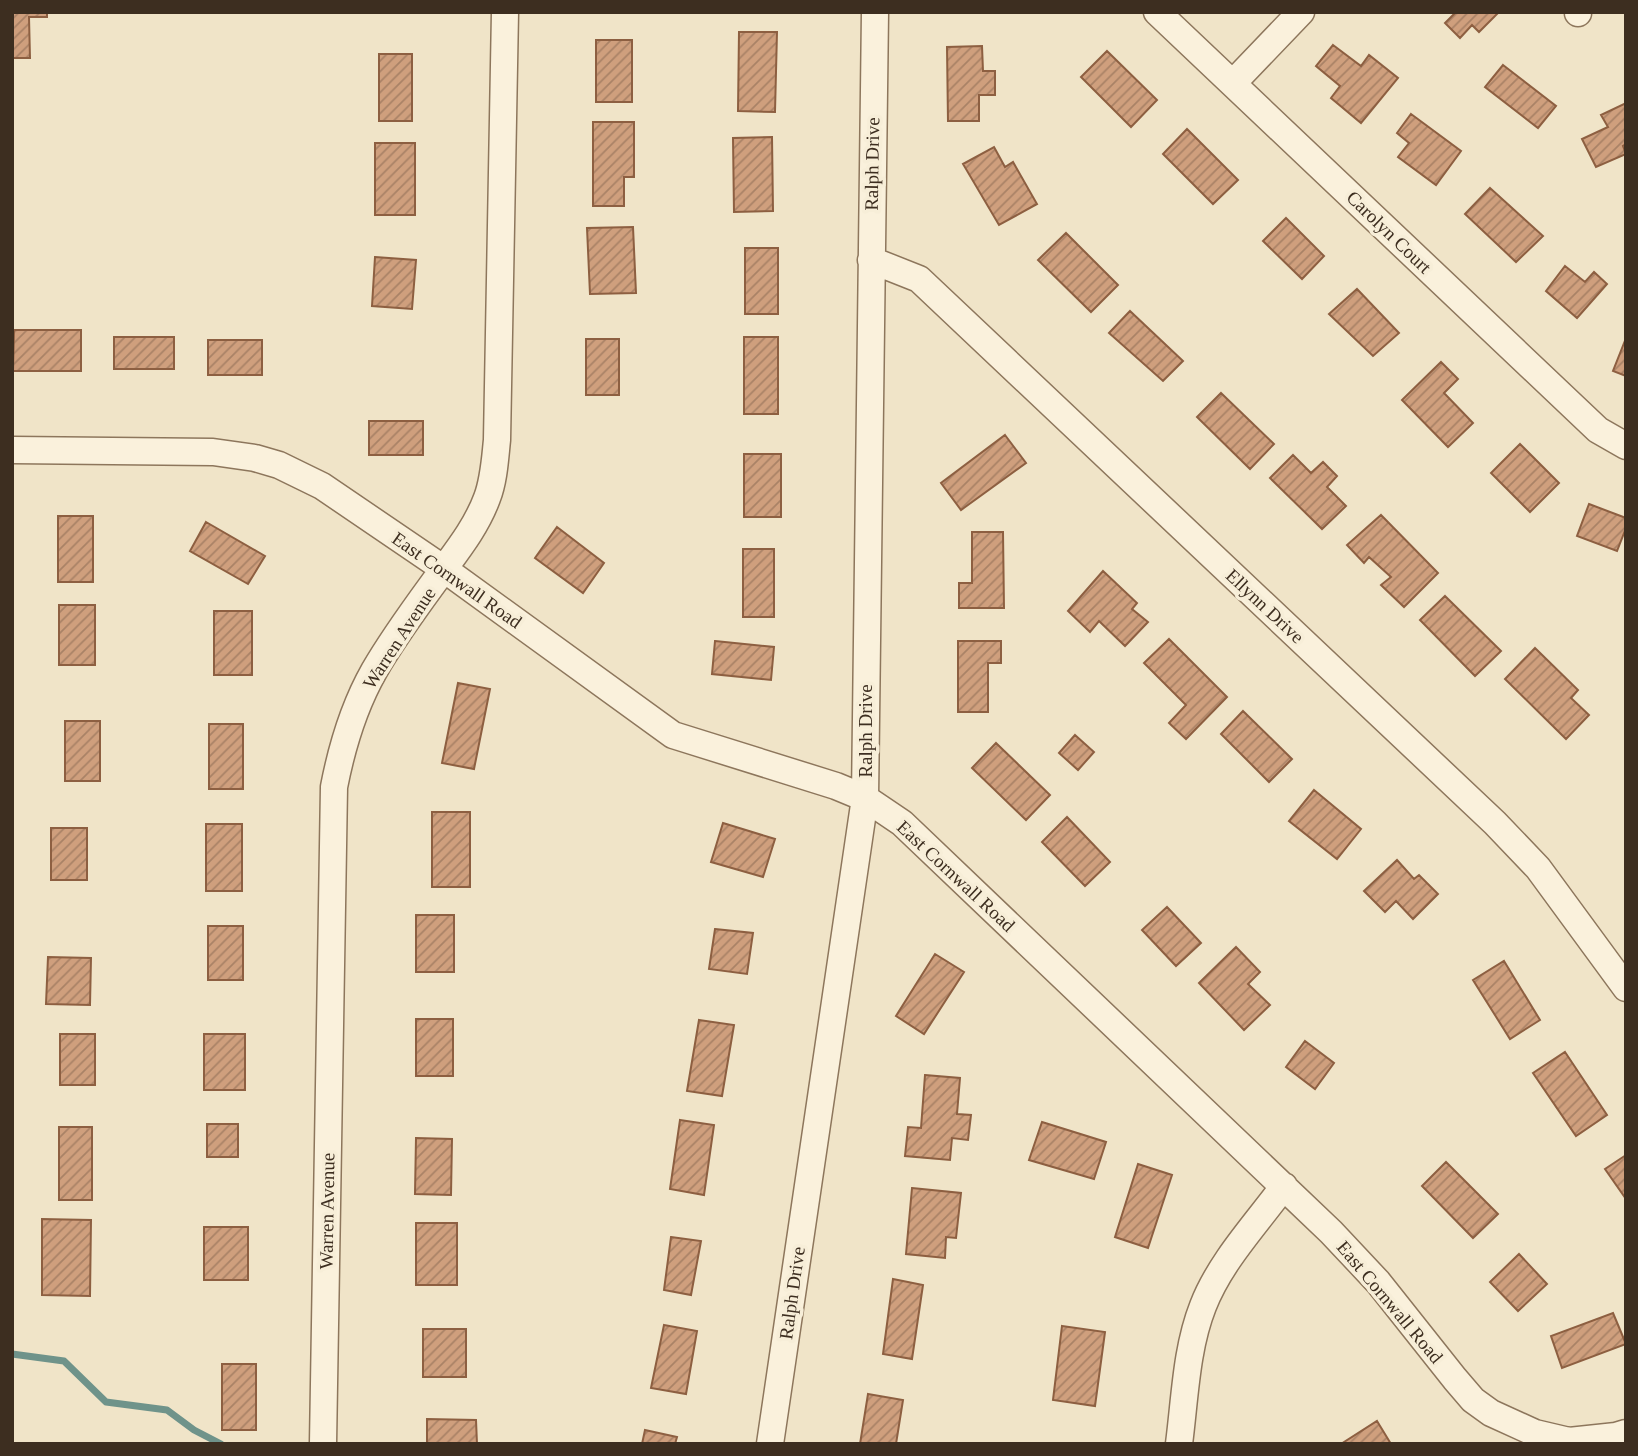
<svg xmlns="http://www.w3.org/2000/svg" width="1638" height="1456" font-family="Georgia,serif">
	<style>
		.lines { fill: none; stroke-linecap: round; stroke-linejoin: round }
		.stream { stroke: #6f938a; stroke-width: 7 }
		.building { fill: url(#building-hatch); stroke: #8d5f41; stroke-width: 2 }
		.minor-casing { stroke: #8d765c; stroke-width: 29 }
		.minor { stroke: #faf1dc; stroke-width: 26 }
		.labels { text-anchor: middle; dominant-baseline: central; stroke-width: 7; stroke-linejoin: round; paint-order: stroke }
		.street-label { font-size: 19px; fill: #3d2e20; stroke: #f7eed8 }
	</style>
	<defs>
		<pattern id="building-hatch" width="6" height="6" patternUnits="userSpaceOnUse" patternTransform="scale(1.75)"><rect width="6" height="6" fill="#cf9f7d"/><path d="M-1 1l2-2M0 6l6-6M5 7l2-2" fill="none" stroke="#a98266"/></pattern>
	</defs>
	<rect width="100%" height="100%" fill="#f0e4c8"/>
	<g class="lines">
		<!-- stream -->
		<path class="stream" d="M 12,1354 L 64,1361 L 106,1402 L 167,1410 L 194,1430 L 221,1444"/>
	</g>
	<!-- building -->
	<path class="building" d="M 12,12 L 47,12 L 47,17 L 29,17 L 30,58 L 12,58 Z
		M 1456,12 L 1499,12 L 1479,32 L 1472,25 L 1460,38 L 1445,23 Z
		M 739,32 L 777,32 L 775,112 L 738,111 Z
		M 596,40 L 632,40 L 632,102 L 596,102 Z
		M 1333,45 L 1361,66 L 1369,55 L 1398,78 L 1361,123 L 1331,98 L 1340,86 L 1316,66 Z
		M 982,46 L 983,71 L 995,71 L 995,95 L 979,95 L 979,121 L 948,121 L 947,47 Z
		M 1107,51 L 1157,100 L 1131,127 L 1081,77 Z
		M 379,54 L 412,54 L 412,121 L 379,121 Z
		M 1503,65 L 1556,106 L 1538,128 L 1485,87 Z
		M 1626,103 L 1626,144 L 1623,146 L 1626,154 L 1596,167 L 1582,139 L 1608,127 L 1601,115 Z
		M 1411,114 L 1461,151 L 1436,185 L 1398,157 L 1409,143 L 1397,133 Z
		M 593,122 L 634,122 L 634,177 L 624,177 L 624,206 L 593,206 Z
		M 1187,129 L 1238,180 L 1213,204 L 1163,154 Z
		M 772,137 L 773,211 L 734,212 L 733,138 Z
		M 375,143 L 415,143 L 415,215 L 375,215 Z
		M 994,147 L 1005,167 L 1013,162 L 1037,204 L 999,225 L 963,164 Z
		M 1490,188 L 1543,236 L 1516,262 L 1465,214 Z
		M 1286,218 L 1324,256 L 1302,279 L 1263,241 Z
		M 633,227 L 636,293 L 590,294 L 587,228 Z
		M 1066,233 L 1118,285 L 1091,312 L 1038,260 Z
		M 745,248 L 778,248 L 778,314 L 745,314 Z
		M 375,257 L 416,260 L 412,309 L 372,306 Z
		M 1565,266 L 1585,282 L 1594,272 L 1607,284 L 1577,318 L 1546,291 Z
		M 1357,289 L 1399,333 L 1373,356 L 1329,314 Z
		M 1130,311 L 1183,361 L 1163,381 L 1109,333 Z
		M 14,330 L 81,330 L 81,371 L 13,371 Z
		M 114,337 L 174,337 L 174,369 L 114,369 Z
		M 744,337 L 778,337 L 778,414 L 744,414 Z
		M 1626,338 L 1626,376 L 1613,371 Z
		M 586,339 L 619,339 L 619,395 L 586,395 Z
		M 208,340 L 262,340 L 262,375 L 208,375 Z
		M 1441,362 L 1458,379 L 1444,393 L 1473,423 L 1448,447 L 1402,400 Z
		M 1221,393 L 1274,444 L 1250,469 L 1197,417 Z
		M 369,421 L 423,421 L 423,455 L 369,455 Z
		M 1005,435 L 1026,463 L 961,510 L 941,483 Z
		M 1520,444 L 1559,483 L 1530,512 L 1491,473 Z
		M 744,454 L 781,454 L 781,517 L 744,517 Z
		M 1293,455 L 1311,473 L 1323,462 L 1337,476 L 1327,487 L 1346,506 L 1322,529 L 1270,478 Z
		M 1589,504 L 1626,518 L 1626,528 L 1617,551 L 1577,536 Z
		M 1381,515 L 1438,573 L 1404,607 L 1381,585 L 1391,577 L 1369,557 L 1364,563 L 1347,545 Z
		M 58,516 L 93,516 L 93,582 L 58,582 Z
		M 206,522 L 265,556 L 248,584 L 190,551 Z
		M 557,527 L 604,563 L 583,593 L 535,558 Z
		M 972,532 L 1003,532 L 1004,608 L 959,608 L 959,583 L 972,583 Z
		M 743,549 L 774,549 L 774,617 L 743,617 Z
		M 1103,571 L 1137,603 L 1132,609 L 1148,622 L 1125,646 L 1099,621 L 1090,632 L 1068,611 Z
		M 1445,596 L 1501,651 L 1475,676 L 1420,620 Z
		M 59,605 L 95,605 L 95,665 L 59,665 Z
		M 214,611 L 252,611 L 252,675 L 214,675 Z
		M 1169,639 L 1227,697 L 1186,739 L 1169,723 L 1186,705 L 1144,663 Z
		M 715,641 L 774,647 L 771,680 L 712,674 Z
		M 958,641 L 1001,641 L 1001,663 L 988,663 L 988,712 L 958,712 Z
		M 1535,648 L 1578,690 L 1571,698 L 1589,715 L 1566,739 L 1505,679 Z
		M 458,683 L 490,689 L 474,769 L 442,763 Z
		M 1243,711 L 1292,759 L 1269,782 L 1221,734 Z
		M 65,721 L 100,721 L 100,781 L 65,781 Z
		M 209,724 L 243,724 L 243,789 L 209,789 Z
		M 1075,735 L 1094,752 L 1078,770 L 1059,753 Z
		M 996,743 L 1050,795 L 1026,820 L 972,768 Z
		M 1314,790 L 1361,829 L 1337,859 L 1289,821 Z
		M 432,812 L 470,812 L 470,887 L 432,887 Z
		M 1067,817 L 1110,862 L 1085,886 L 1042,842 Z
		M 723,823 L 775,839 L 763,877 L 711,862 Z
		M 206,824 L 242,824 L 242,891 L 206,891 Z
		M 51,828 L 87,828 L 87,880 L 51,880 Z
		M 1397,860 L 1414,879 L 1419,875 L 1438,894 L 1413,919 L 1396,901 L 1385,912 L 1364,891 Z
		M 1167,907 L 1201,943 L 1176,966 L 1142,930 Z
		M 416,915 L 454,915 L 454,972 L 416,972 Z
		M 208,926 L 243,926 L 243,980 L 208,980 Z
		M 715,929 L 753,933 L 747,974 L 709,969 Z
		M 1236,947 L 1260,972 L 1248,984 L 1270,1005 L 1244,1030 L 1199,983 Z
		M 935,954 L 964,972 L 924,1034 L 896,1016 Z
		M 48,957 L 91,958 L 90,1005 L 46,1004 Z
		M 1504,961 L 1540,1020 L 1510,1039 L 1473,980 Z
		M 416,1019 L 453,1019 L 453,1076 L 416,1076 Z
		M 699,1020 L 734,1025 L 722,1096 L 687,1091 Z
		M 60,1034 L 95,1034 L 95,1085 L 60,1085 Z
		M 204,1034 L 245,1034 L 245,1090 L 204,1090 Z
		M 1305,1041 L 1334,1063 L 1315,1089 L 1286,1067 Z
		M 1565,1052 L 1607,1115 L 1576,1136 L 1533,1073 Z
		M 925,1075 L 960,1078 L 957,1114 L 971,1115 L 968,1140 L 952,1138 L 950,1160 L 905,1156 L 908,1127 L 921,1128 Z
		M 680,1120 L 714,1125 L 704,1195 L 670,1189 Z
		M 1042,1122 L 1106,1142 L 1094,1179 L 1029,1160 Z
		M 207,1124 L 238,1124 L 238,1157 L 207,1157 Z
		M 59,1127 L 92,1127 L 92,1200 L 59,1200 Z
		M 416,1138 L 452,1139 L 451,1195 L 415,1194 Z
		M 1626,1155 L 1626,1199 L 1605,1169 Z
		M 1446,1162 L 1498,1214 L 1473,1238 L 1422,1186 Z
		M 1138,1164 L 1172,1175 L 1148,1248 L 1115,1237 Z
		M 912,1188 L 961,1193 L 956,1238 L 946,1237 L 945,1258 L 906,1254 Z
		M 42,1219 L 91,1220 L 90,1296 L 42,1295 Z
		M 416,1223 L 457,1223 L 457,1285 L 416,1285 Z
		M 204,1227 L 248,1227 L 248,1280 L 204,1280 Z
		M 671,1237 L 701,1241 L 691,1295 L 664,1290 Z
		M 1519,1254 L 1547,1284 L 1518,1311 L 1490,1282 Z
		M 893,1279 L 923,1285 L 912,1359 L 883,1354 Z
		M 1613,1313 L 1626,1344 L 1562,1368 L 1551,1336 Z
		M 664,1325 L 697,1331 L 686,1394 L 651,1388 Z
		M 1062,1326 L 1105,1332 L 1095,1406 L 1053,1400 Z
		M 423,1329 L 466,1329 L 466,1377 L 423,1377 Z
		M 222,1364 L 256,1364 L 256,1430 L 222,1430 Z
		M 868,1394 L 903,1400 L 896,1444 L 860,1444 Z
		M 427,1419 L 476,1420 L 477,1444 L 427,1444 Z
		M 1377,1421 L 1391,1444 L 1341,1444 Z
		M 645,1430 L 677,1437 L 675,1444 L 642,1444 Z"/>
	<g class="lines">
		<!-- minor casing -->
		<g class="minor-casing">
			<path id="minor" d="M 1157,12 L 1598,430 L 1626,446
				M 1578,12 L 1578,13
				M 1233,83 L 1301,12
				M 871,260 L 919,279 L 1495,823 L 1538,868 L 1626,988
				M 12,450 L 213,452 L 255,458 L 279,465 L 322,486 L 444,569 L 673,735 L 836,786 L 865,798 L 902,823 L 1331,1232 L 1378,1282 L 1455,1379 L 1473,1400 L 1491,1413 L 1535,1433 L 1569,1441 L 1616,1436 L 1626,1433
				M 323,1444 L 334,787 C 342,746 353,708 374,671 C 394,636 419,603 443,570 C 460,547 477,525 487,498 C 494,480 495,459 497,440 L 505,12
				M 770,1444 L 865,798 L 875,12
				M 1179,1444 C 1185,1398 1186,1349 1203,1306 C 1220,1262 1256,1224 1284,1186"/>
		</g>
		<!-- minor -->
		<use href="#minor" class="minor"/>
	</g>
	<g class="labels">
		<!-- street labels -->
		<g class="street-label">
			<text transform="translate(872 164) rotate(-89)">Ralph Drive</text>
			<text transform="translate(1389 232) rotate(44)">Carolyn Court</text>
			<text transform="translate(457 580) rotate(35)">East Cornwall Road</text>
			<text transform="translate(1265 606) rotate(43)">Ellynn Drive</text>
			<text transform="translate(399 638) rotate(-57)">Warren Avenue</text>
			<text transform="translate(865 731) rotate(-90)">Ralph Drive</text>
			<text transform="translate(956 876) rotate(43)">East Cornwall Road</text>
			<text transform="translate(327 1211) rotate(-89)">Warren Avenue</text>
			<text transform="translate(792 1293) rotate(-82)">Ralph Drive</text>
			<text transform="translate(1390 1302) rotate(50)">East Cornwall Road</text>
		</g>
	</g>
	<!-- border -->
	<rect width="1638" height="1456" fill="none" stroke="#3d2e20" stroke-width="28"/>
</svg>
